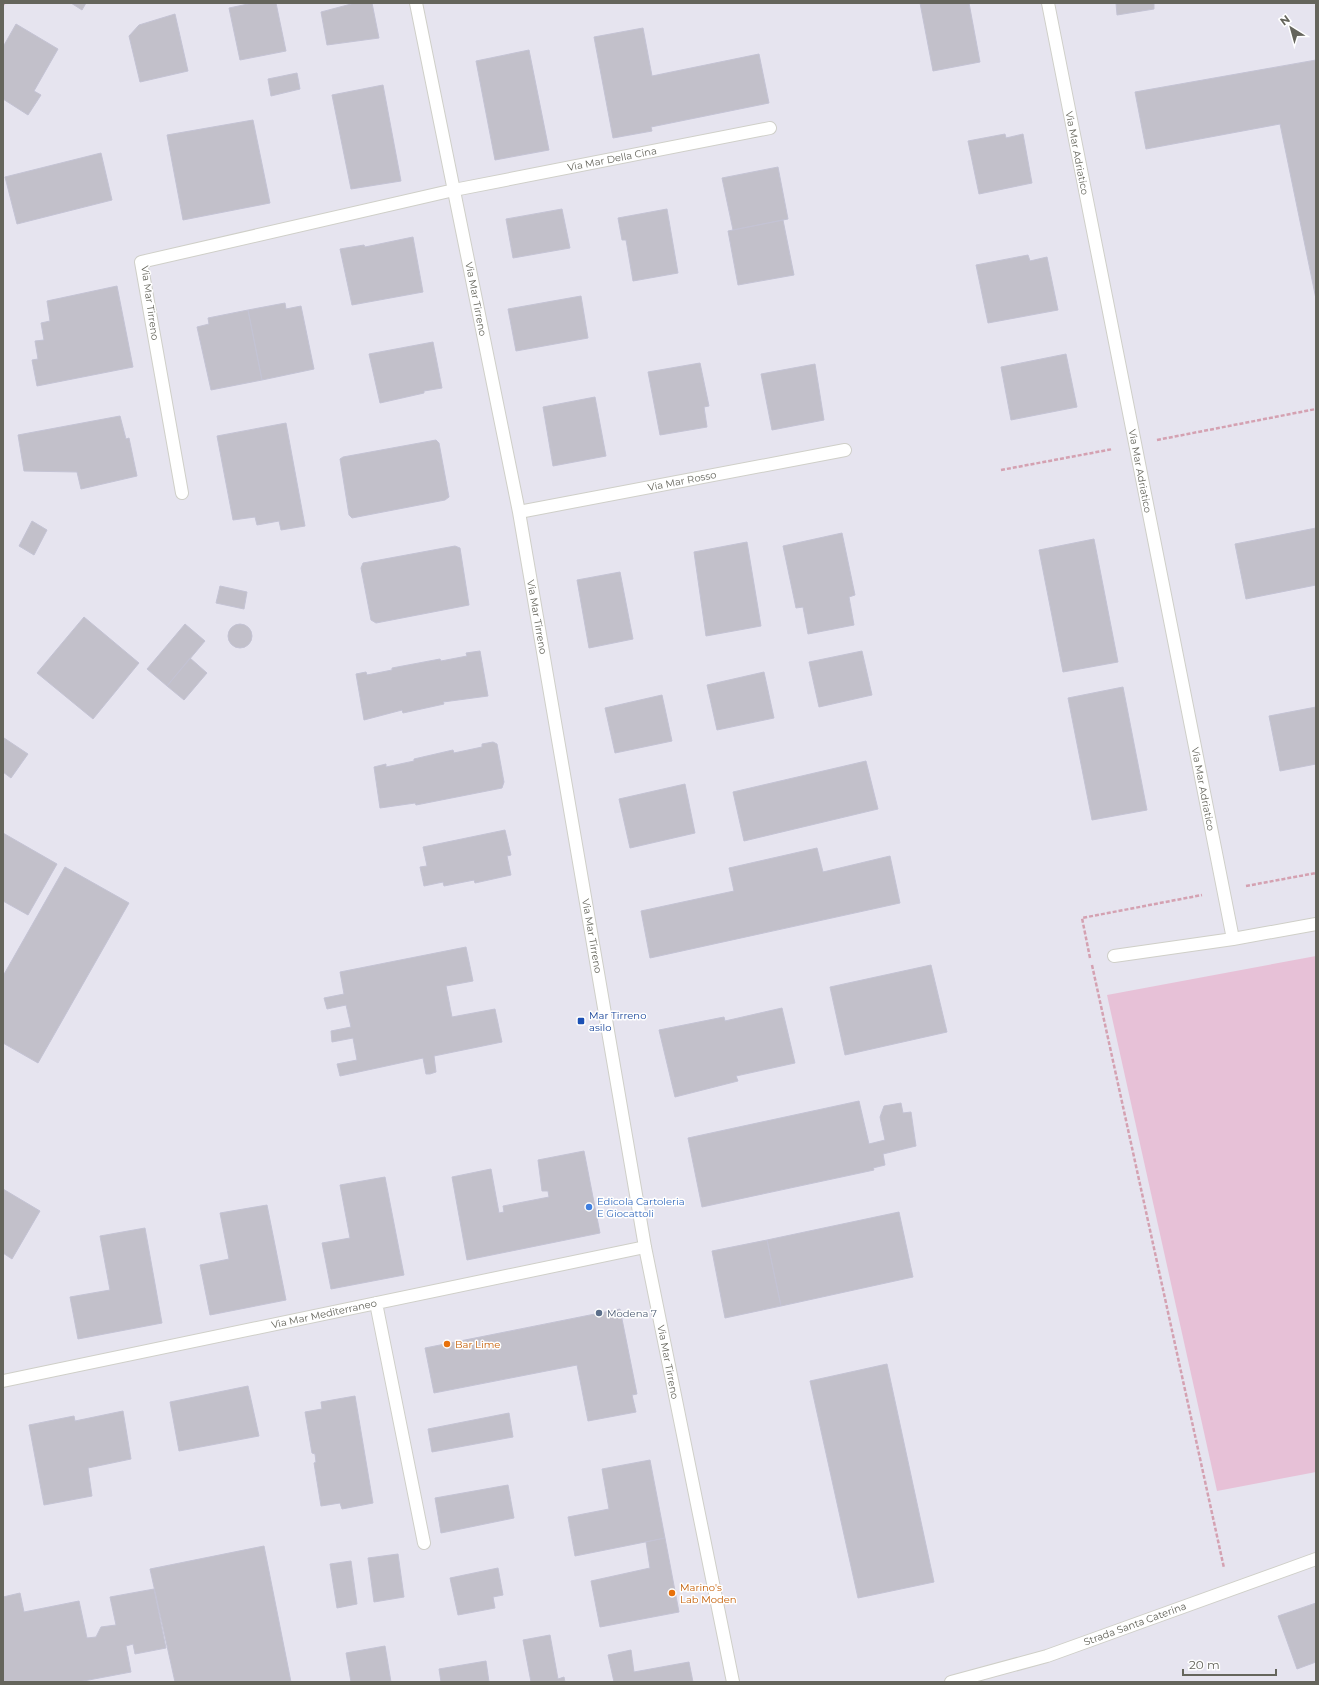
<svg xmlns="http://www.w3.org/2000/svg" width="1319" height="1685" font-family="Montserrat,sans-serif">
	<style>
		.garden { fill: #e7c1d7 }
		.building { fill: #c2c0ca; stroke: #c4c3d4 }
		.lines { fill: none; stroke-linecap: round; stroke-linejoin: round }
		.minor-casing { stroke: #cfcfc8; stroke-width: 14 }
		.path { stroke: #d4a1b1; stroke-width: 2.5; stroke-dasharray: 4 2; stroke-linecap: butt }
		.minor { stroke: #fff; stroke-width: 12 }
		.transit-dot { fill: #1a4fb4; stroke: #fff; stroke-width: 1.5 }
		.shop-dot { fill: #3f7fe0; stroke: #fff; stroke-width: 1.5 }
		.service-dot { fill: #5c6f8a; stroke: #fff; stroke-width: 1.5 }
		.food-dot { fill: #e8710a; stroke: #fff; stroke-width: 1.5 }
		.labels { text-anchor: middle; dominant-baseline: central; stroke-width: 3; stroke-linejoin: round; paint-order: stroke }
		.street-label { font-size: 10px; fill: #65655c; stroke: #fff }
		.transit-label { font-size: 10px; fill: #164399; stroke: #fff; text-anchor: start }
		.shop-label { font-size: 10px; fill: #366cbe; stroke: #fff; text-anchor: start }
		.service-label { font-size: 10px; fill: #4e5e75; stroke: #fff; text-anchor: start }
		.food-label { font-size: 10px; fill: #c56008; stroke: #fff; text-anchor: start }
	</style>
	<rect width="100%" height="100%" fill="#e6e4ef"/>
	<!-- garden -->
	<path class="garden" d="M 1316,956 L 1316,1472 L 1217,1491 L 1107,995 Z"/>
	<!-- building -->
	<path class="building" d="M 71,3 L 86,3 L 82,10 Z
		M 253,3 L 276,3 L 286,51 L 240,60 L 229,8 Z
		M 355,3 L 372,3 L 379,38 L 327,45 L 321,12 Z
		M 920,3 L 969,3 L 980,62 L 933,71 Z
		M 1116,3 L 1154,3 L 1154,9 L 1117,15 Z
		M 175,14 L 188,71 L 140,82 L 129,36 L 139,25 Z
		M 16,24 L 58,49 L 34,91 L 41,95 L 28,115 L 3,99 L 3,47 Z
		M 643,28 L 652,76 L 759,54 L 769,103 L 651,127 L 652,131 L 613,138 L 594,37 Z
		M 529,50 L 549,150 L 495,160 L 476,61 Z
		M 1316,60 L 1316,299 L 1280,124 L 1146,149 L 1135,92 Z
		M 297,73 L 300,89 L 271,96 L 268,79 Z
		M 383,85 L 401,181 L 351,189 L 332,95 Z
		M 253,120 L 270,203 L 183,220 L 167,135 Z
		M 1005,134 L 1006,138 L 1023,134 L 1032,183 L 979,194 L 968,141 Z
		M 101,153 L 112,200 L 17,224 L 5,177 Z
		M 778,167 L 788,219 L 733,230 L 722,178 Z
		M 562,209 L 570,248 L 513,258 L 506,219 Z
		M 667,209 L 678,273 L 633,281 L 626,240 L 622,240 L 618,218 Z
		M 783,220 L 794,275 L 738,285 L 728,231 Z
		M 413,237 L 423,292 L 352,305 L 340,249 L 364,245 L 365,247 Z
		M 1028,255 L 1030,261 L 1047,257 L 1058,310 L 988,323 L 976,265 Z
		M 117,286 L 133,367 L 37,386 L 32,360 L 38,359 L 35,341 L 44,340 L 41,323 L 50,321 L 47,301 Z
		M 581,296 L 588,338 L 516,351 L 508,309 Z
		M 285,303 L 286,309 L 301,306 L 314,369 L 262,380 L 248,310 Z
		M 248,310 L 262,380 L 211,390 L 197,327 L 209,324 L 208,318 Z
		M 433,342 L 442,388 L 424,391 L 424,393 L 380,403 L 369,354 Z
		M 1066,354 L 1077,407 L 1011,420 L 1001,367 Z
		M 700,363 L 709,406 L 704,407 L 707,427 L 660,435 L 648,372 Z
		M 815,364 L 824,420 L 772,430 L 761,374 Z
		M 595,397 L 606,456 L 553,466 L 543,407 Z
		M 120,416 L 126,439 L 129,438 L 137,476 L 81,489 L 77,472 L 24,471 L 18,435 Z
		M 286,423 L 305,526 L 281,530 L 279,521 L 257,525 L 255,517 L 233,520 L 217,436 Z
		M 436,440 L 439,443 L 449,497 L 445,500 L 352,518 L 349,515 L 340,459 L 343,457 Z
		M 32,521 L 47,530 L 34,555 L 19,546 Z
		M 1316,528 L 1316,585 L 1246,599 L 1235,544 Z
		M 842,533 L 855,595 L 849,597 L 854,625 L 808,634 L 803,607 L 796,608 L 783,546 Z
		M 1094,539 L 1118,662 L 1063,672 L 1039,550 Z
		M 747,542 L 761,626 L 706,636 L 694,552 Z
		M 455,546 L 460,548 L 469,605 L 376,623 L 371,620 L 361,568 L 363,563 Z
		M 620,572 L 633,639 L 589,648 L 577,580 Z
		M 220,586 L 247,592 L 244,609 L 216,603 Z
		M 84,617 L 139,663 L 93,719 L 37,673 Z
		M228 636a12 12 0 1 1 24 0a12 12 0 1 1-24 0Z
		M 185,624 L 205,641 L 167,686 L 147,669 Z
		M 480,651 L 488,696 L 443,702 L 444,704 L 403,713 L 402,710 L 364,720 L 356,674 L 366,672 L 367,675 L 392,670 L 392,668 L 440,659 L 441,661 L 467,656 L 466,653 Z
		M 862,651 L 872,695 L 819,707 L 809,662 Z
		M 190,658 L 207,673 L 184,700 L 167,686 Z
		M 764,672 L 774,718 L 717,730 L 707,685 Z
		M 1123,687 L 1147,810 L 1092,820 L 1068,698 Z
		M 662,695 L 672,741 L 615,753 L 605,708 Z
		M 1316,707 L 1316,764 L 1280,771 L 1269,716 Z
		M 4,738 L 28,754 L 11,778 L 3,772 Z
		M 493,742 L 497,744 L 504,782 L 502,788 L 416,805 L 415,803 L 380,808 L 374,767 L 386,764 L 386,767 L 414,761 L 414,759 L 453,750 L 454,753 L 482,747 L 482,744 Z
		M 866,761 L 878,809 L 744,841 L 733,792 Z
		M 685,784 L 695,833 L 630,848 L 619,799 Z
		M 505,830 L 511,855 L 507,856 L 511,875 L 475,883 L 474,880 L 444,886 L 443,882 L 424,886 L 420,867 L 427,866 L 423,847 Z
		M 3,833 L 57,864 L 28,915 L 3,901 Z
		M 817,848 L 823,872 L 890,856 L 900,903 L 650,958 L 641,911 L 734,891 L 729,868 Z
		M 65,867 L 129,903 L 38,1063 L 3,1043 L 3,976 Z
		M 466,947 L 473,981 L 446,986 L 452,1017 L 495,1009 L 502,1042 L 434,1056 L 436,1072 L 430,1074 L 426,1074 L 423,1058 L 340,1076 L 337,1064 L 357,1060 L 353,1038 L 332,1042 L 331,1031 L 351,1027 L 346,1005 L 327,1009 L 324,998 L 344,994 L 340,972 Z
		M 931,965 L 947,1032 L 845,1055 L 830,987 Z
		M 782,1008 L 795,1063 L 736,1076 L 738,1081 L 675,1097 L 659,1030 L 724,1017 L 725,1021 Z
		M 859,1101 L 869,1144 L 885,1140 L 880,1117 L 884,1106 L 901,1103 L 903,1113 L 911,1112 L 916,1146 L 883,1154 L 885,1165 L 873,1168 L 874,1170 L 702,1207 L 688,1138 Z
		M 584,1151 L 600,1233 L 467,1260 L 452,1177 L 491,1169 L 499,1213 L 504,1212 L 503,1206 L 549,1197 L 548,1191 L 542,1191 L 538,1160 Z
		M 385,1177 L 404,1275 L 331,1289 L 322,1243 L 350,1238 L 340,1185 Z
		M 3,1189 L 40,1211 L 12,1259 L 3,1253 Z
		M 267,1205 L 286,1300 L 210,1315 L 200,1265 L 229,1259 L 220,1213 Z
		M 899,1212 L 913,1277 L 781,1306 L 767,1240 Z
		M 145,1228 L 162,1323 L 78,1339 L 70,1297 L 110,1290 L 100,1236 Z
		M 767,1240 L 781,1306 L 725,1318 L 712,1251 Z
		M 620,1309 L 637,1394 L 632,1395 L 636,1412 L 588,1421 L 577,1365 L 434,1393 L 425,1348 Z
		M 887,1364 L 934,1582 L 858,1598 L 810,1381 Z
		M 248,1386 L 259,1436 L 179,1451 L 170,1402 Z
		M 355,1396 L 373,1503 L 342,1509 L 340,1503 L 321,1506 L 314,1463 L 316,1462 L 315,1454 L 312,1453 L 305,1412 L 322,1409 L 321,1402 Z
		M 123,1411 L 131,1459 L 88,1468 L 92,1496 L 44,1505 L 29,1425 L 74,1416 L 75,1421 Z
		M 509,1413 L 513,1437 L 432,1452 L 428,1429 Z
		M 650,1460 L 665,1538 L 575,1556 L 568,1517 L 609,1509 L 602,1469 Z
		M 508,1485 L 514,1518 L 441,1533 L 435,1498 Z
		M 665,1538 L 679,1612 L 600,1627 L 591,1581 L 650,1568 L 646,1542 Z
		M 264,1546 L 291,1682 L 175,1682 L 150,1569 Z
		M 398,1554 L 404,1597 L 374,1602 L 368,1558 Z
		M 351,1561 L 357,1604 L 337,1608 L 330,1564 Z
		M 498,1568 L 503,1595 L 493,1597 L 495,1608 L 458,1615 L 450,1578 Z
		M 154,1589 L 166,1648 L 135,1654 L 133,1644 L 126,1646 L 131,1672 L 78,1682 L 3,1682 L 3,1597 L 20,1593 L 24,1612 L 79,1601 L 87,1638 L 96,1637 L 101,1627 L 116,1625 L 110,1597 Z
		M 1316,1603 L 1316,1662 L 1297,1669 L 1278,1616 Z
		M 550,1635 L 558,1679 L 564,1677 L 565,1682 L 531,1682 L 523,1640 Z
		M 385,1646 L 391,1682 L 351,1682 L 346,1653 Z
		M 631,1650 L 634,1672 L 689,1662 L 693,1682 L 614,1682 L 608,1655 Z
		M 486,1661 L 489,1682 L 441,1682 L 439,1669 Z"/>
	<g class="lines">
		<!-- minor casing -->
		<g class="minor-casing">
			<path id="minor" d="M 416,3 L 519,512 L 645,1247 L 733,1682
				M 1048,3 L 1233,939
				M 182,493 L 141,262 L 454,190 L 770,128
				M 519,512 L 845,450
				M 1114,956 L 1233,939 L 1316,924
				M 376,1303 L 424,1543
				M 3,1381 L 645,1247
				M 951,1682 L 1047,1656 L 1316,1559"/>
		</g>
		<!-- path -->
		<path class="path" d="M 3,5 L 4,3
			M 1157,440 L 1316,409
			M 1001,470 L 1113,449
			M 1246,886 L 1316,873
			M 1090,958 L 1082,918 L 1202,895
			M 1092,965 L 1224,1568"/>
		<!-- minor -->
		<use href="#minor" class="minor"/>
	</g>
	<!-- markers -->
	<rect class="transit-dot" x="577" y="1017" width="8" height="8" rx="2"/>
	<circle class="shop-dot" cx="589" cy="1207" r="4"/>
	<circle class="service-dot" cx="599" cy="1313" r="4"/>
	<g class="food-dot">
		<circle cx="447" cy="1344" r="4"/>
		<circle cx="672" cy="1593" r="4"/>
	</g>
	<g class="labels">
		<!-- street labels -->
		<g class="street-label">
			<text transform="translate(1077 153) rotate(79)">Via Mar Adriatico</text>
			<text transform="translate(612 159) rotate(-11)">Via Mar Della Cina</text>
			<text transform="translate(476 299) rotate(79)">Via Mar Tirreno</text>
			<text transform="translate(150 303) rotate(82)">Via Mar Tirreno</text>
			<text transform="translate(1140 471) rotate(79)">Via Mar Adriatico</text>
			<text transform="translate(682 481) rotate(-11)">Via Mar Rosso</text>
			<text transform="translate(537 617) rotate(80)">Via Mar Tirreno</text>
			<text transform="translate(1203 789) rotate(79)">Via Mar Adriatico</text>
			<text transform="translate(592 936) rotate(80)">Via Mar Tirreno</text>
			<text transform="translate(324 1314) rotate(-12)">Via Mar Mediterraneo</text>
			<text transform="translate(668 1362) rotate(79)">Via Mar Tirreno</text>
			<text transform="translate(1135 1624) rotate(-20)">Strada Santa Caterina</text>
		</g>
		<!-- transit labels -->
		<g class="transit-label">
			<text x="589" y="1015">Mar Tirreno<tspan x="589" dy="12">asilo</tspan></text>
		</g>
		<!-- shop labels -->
		<g class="shop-label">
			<text x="597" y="1201">Edicola Cartoleria<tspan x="597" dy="12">E Giocattoli</tspan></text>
		</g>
		<!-- service labels -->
		<g class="service-label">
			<text x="607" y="1313">Modena 7</text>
		</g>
		<!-- food labels -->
		<g class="food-label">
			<text x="455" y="1344">Bar Lime</text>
			<text x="680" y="1587">Marino's<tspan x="680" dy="12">Lab Moden</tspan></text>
		</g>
	</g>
	<!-- border -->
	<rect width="1319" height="1685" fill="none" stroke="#65655c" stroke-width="8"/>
	<!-- north arrow -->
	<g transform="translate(1291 28) rotate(323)" stroke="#ffffff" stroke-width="3" paint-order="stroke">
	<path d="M0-3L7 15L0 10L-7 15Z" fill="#65655c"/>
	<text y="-6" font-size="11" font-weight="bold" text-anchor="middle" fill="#65655c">N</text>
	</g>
	<!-- scale -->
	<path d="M1183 1669v6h93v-6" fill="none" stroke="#65655c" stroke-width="2"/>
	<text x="1189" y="1669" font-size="12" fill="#65655c" stroke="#ffffff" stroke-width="3" paint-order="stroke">20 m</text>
</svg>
